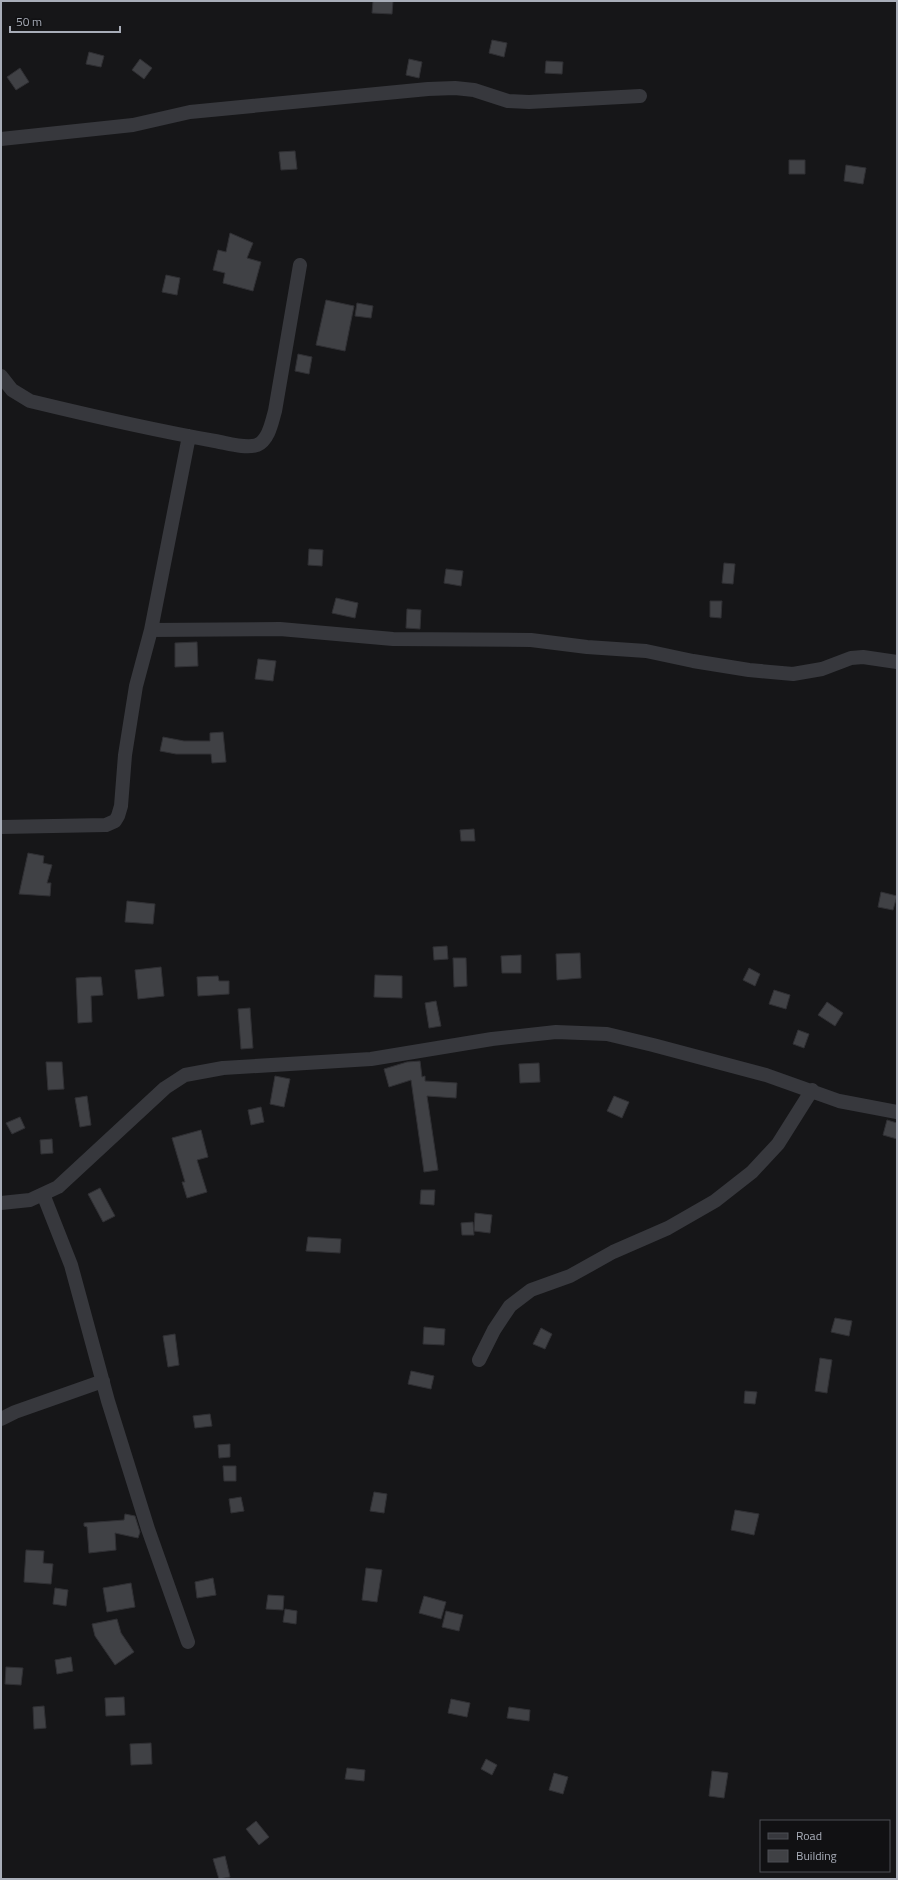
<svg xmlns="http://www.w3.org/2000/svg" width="898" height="1880" font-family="'Titillium Web',sans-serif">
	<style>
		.building { fill: #404145; stroke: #303034 }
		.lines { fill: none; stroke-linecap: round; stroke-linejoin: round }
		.minor { stroke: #37383d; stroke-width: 14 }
	</style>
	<rect width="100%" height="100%" fill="#161618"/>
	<!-- building -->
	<path class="building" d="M 373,1 L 393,1 L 392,14 L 372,13 Z
		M 492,40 L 507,43 L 504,57 L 489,53 Z
		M 89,52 L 104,56 L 101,67 L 86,64 Z
		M 140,59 L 152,68 L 144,79 L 132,70 Z
		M 409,59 L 422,62 L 419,78 L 406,75 Z
		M 546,61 L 563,62 L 562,74 L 545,73 Z
		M 20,68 L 29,82 L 16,90 L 7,77 Z
		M 295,151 L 297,169 L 281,170 L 279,152 Z
		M 789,160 L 805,160 L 805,174 L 789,174 Z
		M 846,165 L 866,168 L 863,184 L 844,181 Z
		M 230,233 L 253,243 L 247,258 L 261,262 L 253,291 L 223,283 L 225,273 L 213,270 L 218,250 L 226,252 Z
		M 166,275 L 180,278 L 177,295 L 162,292 Z
		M 326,300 L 354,306 L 345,351 L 316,345 Z
		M 357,303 L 373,306 L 371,318 L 355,316 Z
		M 298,354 L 312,357 L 309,374 L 295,371 Z
		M 309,549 L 323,550 L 322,566 L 308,565 Z
		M 724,563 L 735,564 L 733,584 L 722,583 Z
		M 446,569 L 463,571 L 461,586 L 444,583 Z
		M 336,598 L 358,603 L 355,618 L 332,613 Z
		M 710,601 L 722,601 L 721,618 L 710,617 Z
		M 407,609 L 421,610 L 420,629 L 406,628 Z
		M 197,642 L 198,666 L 175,667 L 175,643 Z
		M 258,659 L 276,661 L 273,681 L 255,679 Z
		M 223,732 L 226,762 L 212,763 L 211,754 L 176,754 L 160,751 L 163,737 L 184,741 L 210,741 L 210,733 Z
		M 474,829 L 475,841 L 461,841 L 460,830 Z
		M 28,853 L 44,856 L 43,863 L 52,865 L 47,883 L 51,883 L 50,896 L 19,894 Z
		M 881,892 L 897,896 L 893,910 L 878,907 Z
		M 127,901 L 155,904 L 153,924 L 125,922 Z
		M 447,946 L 448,959 L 434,960 L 433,947 Z
		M 580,953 L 581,978 L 557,980 L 556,954 Z
		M 521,955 L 521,973 L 502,973 L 501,956 Z
		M 453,958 L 466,958 L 467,986 L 454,987 Z
		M 161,967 L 164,996 L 138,999 L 135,970 Z
		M 749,968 L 760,974 L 755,986 L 743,980 Z
		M 375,975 L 402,976 L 402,998 L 374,997 Z
		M 218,976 L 219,981 L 229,981 L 229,994 L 198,996 L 197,977 Z
		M 90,977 L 101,977 L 103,995 L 91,996 L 92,1022 L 78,1023 L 76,978 Z
		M 774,990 L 790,995 L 786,1009 L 769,1004 Z
		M 436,1001 L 441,1026 L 429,1028 L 425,1003 Z
		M 827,1002 L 843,1013 L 835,1026 L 818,1015 Z
		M 250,1008 L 253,1048 L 241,1049 L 238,1009 Z
		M 798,1030 L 809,1034 L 804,1048 L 793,1044 Z
		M 420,1061 L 422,1077 L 425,1076 L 425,1081 L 457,1083 L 456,1098 L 427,1096 L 438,1170 L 424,1172 L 411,1080 L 389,1087 L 384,1069 L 407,1062 Z
		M 46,1062 L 62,1062 L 64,1089 L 48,1090 Z
		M 539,1063 L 540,1082 L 520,1083 L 519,1064 Z
		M 275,1076 L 290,1079 L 284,1107 L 270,1104 Z
		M 87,1096 L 91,1125 L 80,1127 L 75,1098 Z
		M 614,1096 L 629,1102 L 622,1118 L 607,1111 Z
		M 261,1107 L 264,1122 L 251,1125 L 248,1110 Z
		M 20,1117 L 25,1128 L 12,1134 L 6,1123 Z
		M 887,1120 L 897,1123 L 897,1139 L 883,1135 Z
		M 201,1130 L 208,1157 L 197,1160 L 207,1192 L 187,1198 L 182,1182 L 185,1182 L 172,1138 Z
		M 52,1139 L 53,1153 L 41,1154 L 40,1140 Z
		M 100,1188 L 115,1216 L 103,1222 L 88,1194 Z
		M 421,1190 L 435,1190 L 434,1205 L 420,1204 Z
		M 475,1213 L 492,1215 L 490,1233 L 474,1231 Z
		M 473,1222 L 474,1235 L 462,1235 L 461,1223 Z
		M 308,1237 L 341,1239 L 340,1253 L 306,1251 Z
		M 835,1318 L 852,1321 L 849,1336 L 831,1332 Z
		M 424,1327 L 445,1329 L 444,1345 L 423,1344 Z
		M 541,1328 L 552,1334 L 545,1349 L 533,1344 Z
		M 175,1334 L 179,1365 L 168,1367 L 163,1336 Z
		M 820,1358 L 832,1360 L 827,1393 L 815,1391 Z
		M 411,1371 L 434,1376 L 431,1389 L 408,1384 Z
		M 745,1391 L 757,1392 L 755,1404 L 744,1403 Z
		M 210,1414 L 212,1426 L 195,1428 L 193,1416 Z
		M 230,1444 L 230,1457 L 219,1458 L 218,1445 Z
		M 223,1466 L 236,1466 L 236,1481 L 224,1481 Z
		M 374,1492 L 387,1494 L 384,1513 L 370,1511 Z
		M 241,1497 L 244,1511 L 231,1513 L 229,1499 Z
		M 735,1510 L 759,1514 L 754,1535 L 731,1530 Z
		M 125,1514 L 135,1516 L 140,1532 L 138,1538 L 115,1533 L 116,1550 L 89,1553 L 87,1527 L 84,1526 L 84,1523 L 124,1520 Z
		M 26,1550 L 44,1551 L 43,1563 L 53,1564 L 51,1584 L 24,1582 Z
		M 366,1568 L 382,1570 L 377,1602 L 362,1600 Z
		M 213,1578 L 216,1595 L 197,1598 L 195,1582 Z
		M 131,1583 L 135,1607 L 107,1612 L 103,1588 Z
		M 55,1588 L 68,1590 L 66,1606 L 53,1604 Z
		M 268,1595 L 284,1596 L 283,1610 L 266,1609 Z
		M 424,1596 L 446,1602 L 441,1619 L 419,1613 Z
		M 285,1609 L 297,1611 L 296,1624 L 283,1622 Z
		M 446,1611 L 463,1615 L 459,1631 L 442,1627 Z
		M 117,1619 L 121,1633 L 134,1652 L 115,1665 L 95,1636 L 92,1624 Z
		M 71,1657 L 73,1671 L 57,1674 L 55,1660 Z
		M 6,1667 L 23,1668 L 21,1685 L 5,1684 Z
		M 124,1697 L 125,1715 L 106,1716 L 105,1698 Z
		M 451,1699 L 470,1703 L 467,1717 L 448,1713 Z
		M 44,1706 L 46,1728 L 34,1729 L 33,1707 Z
		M 509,1707 L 530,1710 L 529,1721 L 507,1718 Z
		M 151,1743 L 152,1764 L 131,1765 L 130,1744 Z
		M 486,1759 L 497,1765 L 492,1775 L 481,1769 Z
		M 347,1768 L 365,1770 L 364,1781 L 345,1779 Z
		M 712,1771 L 728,1773 L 724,1798 L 709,1796 Z
		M 554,1773 L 568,1777 L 563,1794 L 549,1790 Z
		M 256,1821 L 269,1837 L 259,1845 L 246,1829 Z
		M 225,1856 L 230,1877 L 219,1879 L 213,1859 Z"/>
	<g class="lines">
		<!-- minor -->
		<path class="minor" d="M 1,139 L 133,125 L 190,112 L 428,89 L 455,88 L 474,90 L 508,101 L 529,102 L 640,96
			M 1,376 L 12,390 L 30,401 C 92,416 153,430 215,441 C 227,443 246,449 257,445 C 269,440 272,421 275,411 L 300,265
			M 151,630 L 280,629 L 393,639 L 531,640 L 587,647 L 646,651 L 693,661 L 749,670 L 793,674 L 822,669 L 851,658 L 863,657 L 897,662
			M 1,827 L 106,825 L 115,821 L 118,816 L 121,806 L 125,755 L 136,686 L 151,630 L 189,436
			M 43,1194 L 71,1265 L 108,1401 L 148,1529 L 188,1642
			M 1,1203 L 30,1200 L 58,1187 L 165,1088 L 185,1075 L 223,1068 L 371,1059 L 492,1039 L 556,1032 L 607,1034 L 653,1045 L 766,1075 L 839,1101 L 897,1112
			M 479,1360 L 494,1330 L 510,1306 L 531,1290 L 570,1276 L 613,1252 L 668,1228 L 715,1201 L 752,1172 L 778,1144 L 812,1090
			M 1,1419 L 15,1412 L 103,1381"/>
	</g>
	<!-- border -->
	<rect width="898" height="1880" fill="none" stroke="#a8adb8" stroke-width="4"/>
	<!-- legend -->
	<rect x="760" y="1820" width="130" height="52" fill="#111113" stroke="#4d4f55"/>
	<rect x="768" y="1833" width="20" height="6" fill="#37383d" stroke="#4d4f55"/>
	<text x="796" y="1840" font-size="12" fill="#a8adb8">Road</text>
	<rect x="768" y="1850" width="20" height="12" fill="#404145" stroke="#4d4f55"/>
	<text x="796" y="1860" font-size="12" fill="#a8adb8">Building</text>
	<!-- scale -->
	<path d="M10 26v6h110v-6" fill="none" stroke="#a8adb8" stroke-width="2"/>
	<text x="16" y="26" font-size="12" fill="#a8adb8" stroke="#111113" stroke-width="3" paint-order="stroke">50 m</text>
</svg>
